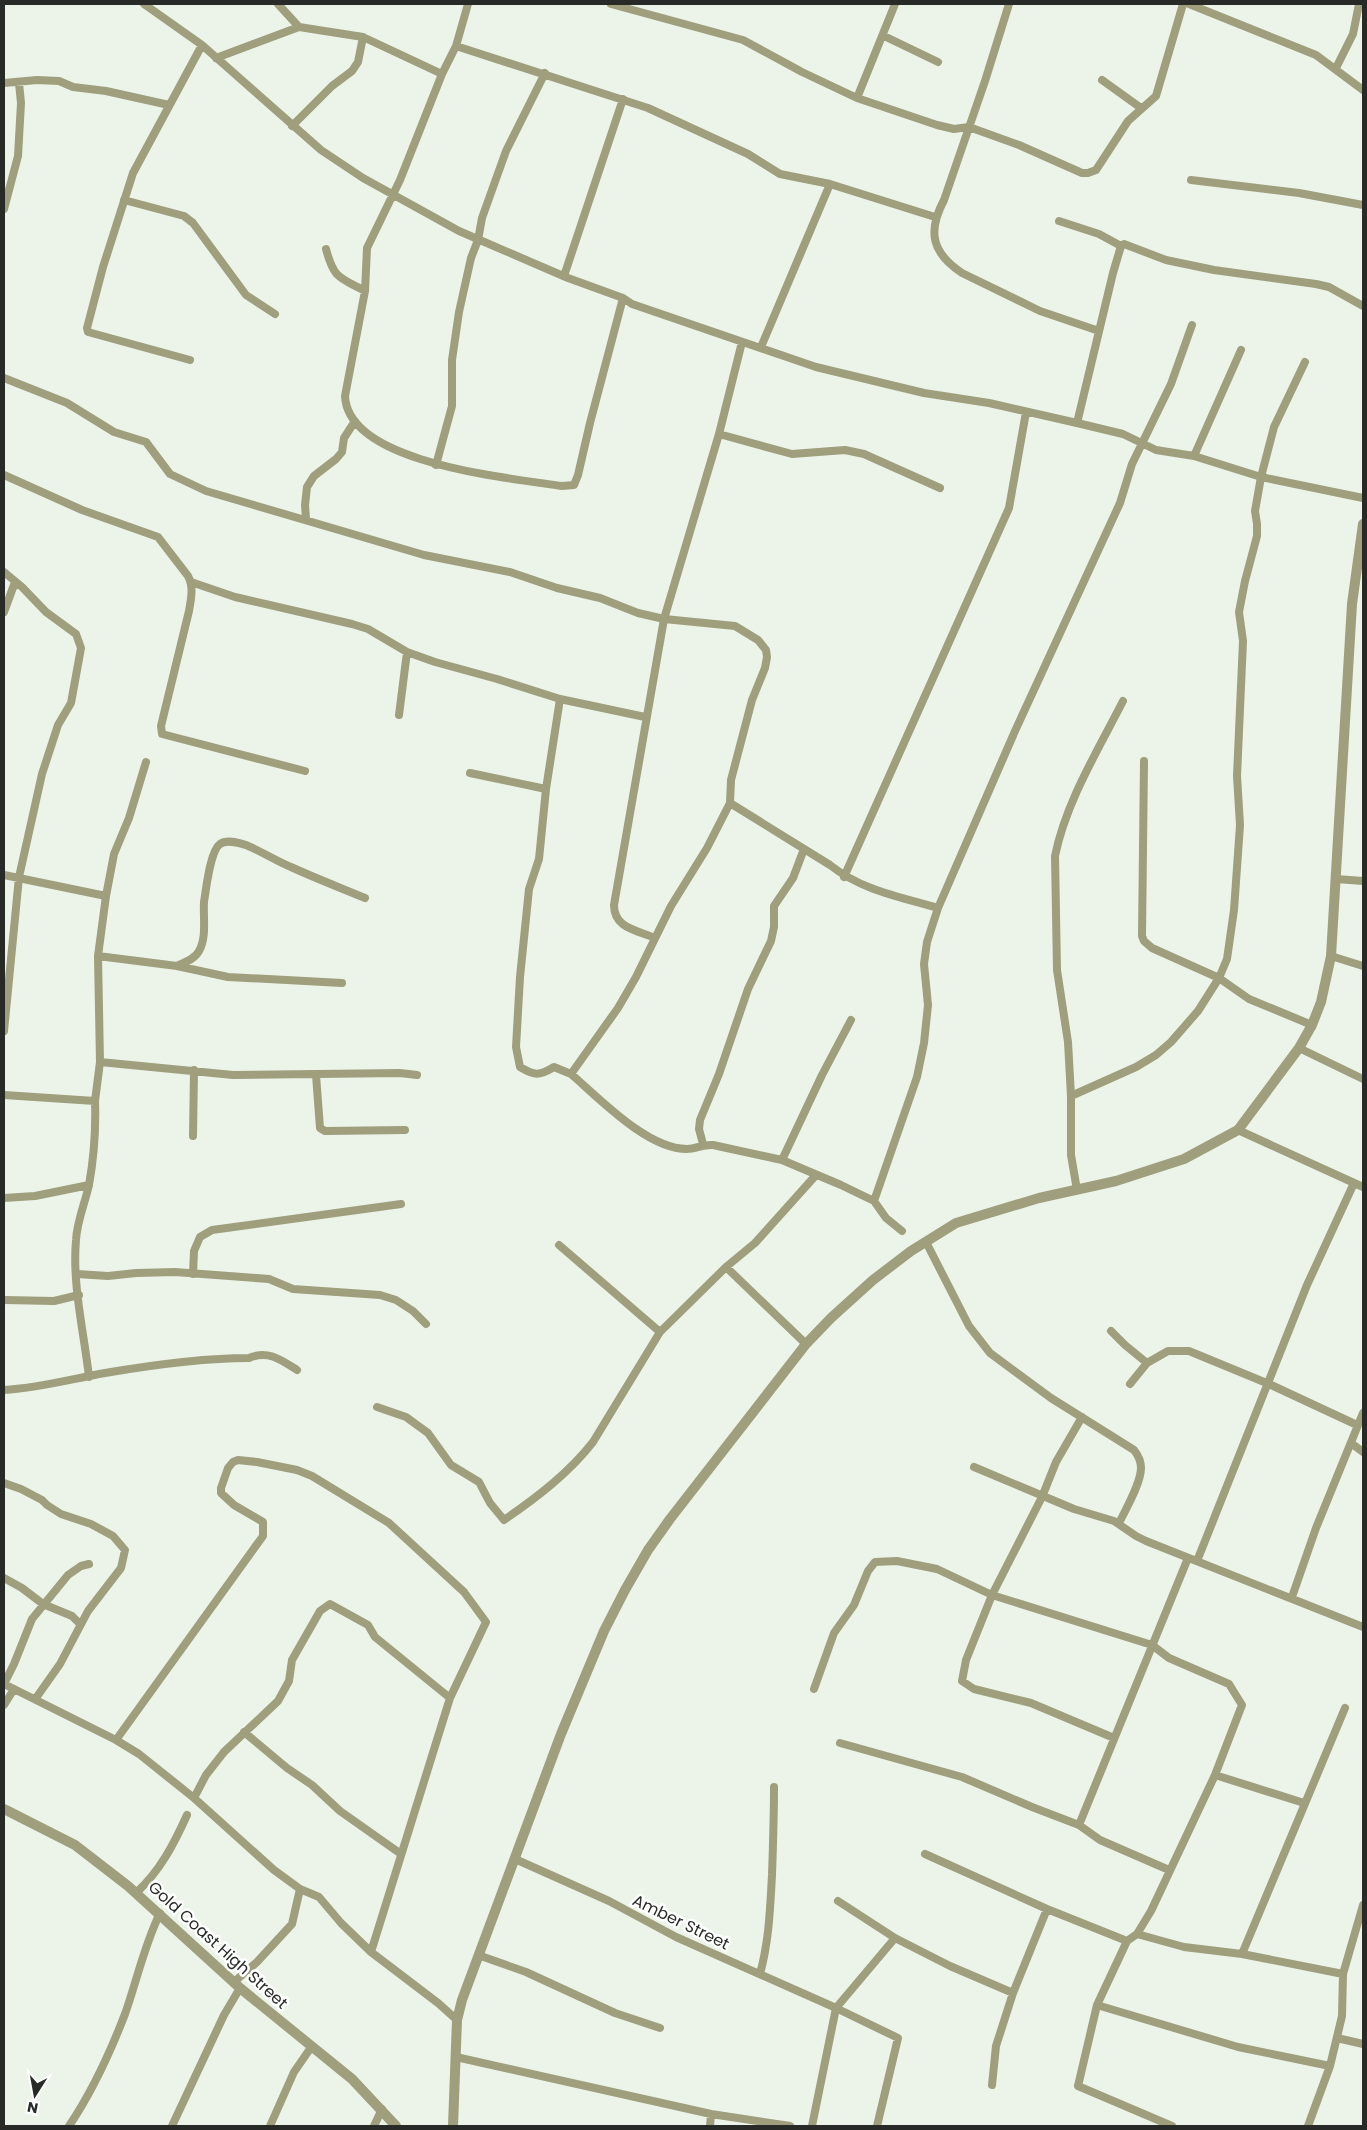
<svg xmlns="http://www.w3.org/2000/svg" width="1367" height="2130" font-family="Poppins,sans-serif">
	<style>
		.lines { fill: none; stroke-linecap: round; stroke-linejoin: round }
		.minor { stroke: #9f9e7d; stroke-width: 8 }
		.tertiary { stroke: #9f9e7d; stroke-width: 10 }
		.labels { text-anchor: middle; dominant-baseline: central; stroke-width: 5; stroke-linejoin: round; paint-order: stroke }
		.street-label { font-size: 16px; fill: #272a26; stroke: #fff }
	</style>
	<rect width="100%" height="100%" fill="#ecf4e9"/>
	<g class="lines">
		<!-- minor -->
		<path class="minor" d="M 144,4 L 202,45 L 321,150 L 363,178 L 459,231 L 568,278 L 623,298 L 632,304 L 816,367 L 924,393 L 989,403 L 1077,423 L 1123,434 L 1156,450 L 1194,456 L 1261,477 L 1255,511 L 1257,524 L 1257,536 L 1245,581 L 1239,612 L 1243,641 L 1237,776 L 1240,825 L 1234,910 L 1227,959 L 1219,978 L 1198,1011 L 1171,1042 L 1156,1055 L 1136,1067 L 1071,1096
			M 278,4 L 299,27
			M 468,4 L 456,46 L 442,74 L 400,180 L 367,248 L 365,291 L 345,396 C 348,464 511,478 562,486 L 574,485 L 578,475 L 590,423 L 623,298
			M 611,4 L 743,40 L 802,72 L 857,98 L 937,125 L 954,129 L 969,127 L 1019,145 L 1082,173 L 1088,173 L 1096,170 L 1128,121 L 1156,96 L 1183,4
			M 1009,4 L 985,81 L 944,200 C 927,232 932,253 962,273 L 1040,311 L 1099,331
			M 1189,4 L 1316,55 L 1363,90
			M 884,36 L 938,62
			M 456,46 L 648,108 L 748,154 L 780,174 L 830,184 L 935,217
			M 216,58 L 299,27 L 363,37 L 442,74
			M 1336,68 L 1353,34 L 1359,4
			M 1102,80 L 1141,108
			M 4,83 L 37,80 L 59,81 L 73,87 L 106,91 L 169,105
			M 857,98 L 895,4
			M 292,126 L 332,86 L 352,71 L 358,62 L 363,37
			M 1191,180 L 1299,193 L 1363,205
			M 124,200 L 184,216 L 193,223 L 246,295 L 275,314
			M 4,209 L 18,156 L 21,103 L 19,83
			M 1059,221 L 1099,234 L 1121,246
			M 326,249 C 334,279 339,277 365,291
			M 564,276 L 623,99
			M 761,347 L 830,184
			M 190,360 L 88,332 L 87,328 L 103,267 L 133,173 L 202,45
			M 1305,362 L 1274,427 L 1261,477 L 1363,498
			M 4,378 L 67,403 L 114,432 L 146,442 L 170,474 L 206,491 L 424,555 L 510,572 L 557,588 L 600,598 L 638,613 L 664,619 L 735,626 L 758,640 L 766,650 L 767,657 L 765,668 L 752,700 L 731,780 L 730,803 L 707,848 L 671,906 L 636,977 L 618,1008 L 571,1074 L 554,1067 C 539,1076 535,1076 520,1067 L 516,1047 L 520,977 L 529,889 L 539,859 L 546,789 L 560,699
			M 1077,423 L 1113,273 L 1121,246 L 1124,244 L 1166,260 L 1214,270 L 1316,284 L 1329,287 L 1363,306
			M 719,434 L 792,454 L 845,450 L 864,454 L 940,488
			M 1194,456 L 1241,350
			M 436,465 L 452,406 L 452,360 L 459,312 L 471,258 L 478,240 L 482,218 L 506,151 L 545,73
			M 4,475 L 82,510 L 158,537 L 188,576 C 194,587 191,599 189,611 L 161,726 L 162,734 L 305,771
			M 306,519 L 305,505 L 307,487 L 314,476 L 336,459 L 342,452 L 344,438 L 355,421
			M 4,572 L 22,587 L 46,612 L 76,634 L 81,648 L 71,703 L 58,725 L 42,774 L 19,877 L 4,1031
			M 191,582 L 235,597 L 352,624 L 368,629 L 407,652 L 435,662 L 497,679 L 560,699 L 645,717
			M 4,612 L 15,582
			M 399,715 L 407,652
			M 1144,761 L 1142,936 L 1144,941 L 1152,948 L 1219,978 L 1249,999 L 1312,1025
			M 470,773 L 546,789
			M 730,803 L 830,865 C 861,890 900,897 938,908
			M 4,875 L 106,896
			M 844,877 L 1009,508 L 1026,412
			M 1336,879 L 1363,881
			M 655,938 C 636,930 614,928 614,905 L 664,619 L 719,434 L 742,342
			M 98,956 L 177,966 L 228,977 L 342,983
			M 1331,956 L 1363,966
			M 177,966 C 185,962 195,959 199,951 C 207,937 203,918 204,902 C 206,890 210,851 220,844 C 227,839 239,843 246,845 C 261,851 276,861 291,867 C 315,878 341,888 365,898
			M 1299,1048 L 1363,1079
			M 100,1062 L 233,1075 L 400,1073 L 417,1075
			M 571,1074 C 599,1098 647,1149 687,1149 C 696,1149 704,1144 713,1145 L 782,1160 L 841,1185 L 874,1201 L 886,1218 L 902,1231
			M 316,1075 L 320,1128 L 325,1131 L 405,1130
			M 4,1095 L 95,1101 L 100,1062 L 98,956 L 106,896 L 114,854 L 129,818 L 146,762
			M 1238,1130 L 1363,1187
			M 193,1136 L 194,1070
			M 703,1144 L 699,1129 L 700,1120 L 719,1074 L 748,989 L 771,941 L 774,927 L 774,906 L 793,878 L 804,849
			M 782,1160 L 822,1075 L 851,1020
			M 1077,1190 L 1071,1155 L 1071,1096 L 1068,1042 L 1057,970 L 1055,856 C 1066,802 1098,750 1123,701
			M 4,1198 L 35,1196 L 89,1185
			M 874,1201 L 917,1077 L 924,1043 L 928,1005 L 924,964 L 927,942 L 938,908 L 1015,731 L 1120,503 L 1132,464 L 1171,384 L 1192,325
			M 926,1242 L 969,1326 L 990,1353 L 1051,1398 L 1134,1450 C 1138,1455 1141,1461 1141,1468 C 1141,1483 1126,1509 1119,1523
			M 559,1245 L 660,1332
			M 726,1267 L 806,1344
			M 77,1274 L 108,1276 L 136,1273 L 175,1272 L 269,1279 L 293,1289 L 380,1295 L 396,1300 L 413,1311 L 426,1324
			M 193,1274 L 194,1251 L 200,1237 L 212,1230 L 401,1204
			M 4,1300 L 54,1301 L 79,1295
			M 1111,1331 L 1125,1345 L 1147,1363
			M 89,1377 C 84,1333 72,1284 76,1240 C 77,1221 85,1203 89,1185 C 94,1157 96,1129 95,1101
			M 1130,1384 L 1147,1363 L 1168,1351 L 1189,1351 L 1269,1384 L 1357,1425
			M 4,1390 C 39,1388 71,1379 105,1373 C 152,1365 201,1358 249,1358 C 268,1350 280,1359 297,1370
			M 377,1407 L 406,1417 L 428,1433 L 451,1465 L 479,1482 L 490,1503 L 504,1520 C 536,1498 569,1473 593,1442 L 660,1332 L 726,1267 L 755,1243 L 816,1175
			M 1082,1417 L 1056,1462 L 1042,1497 L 992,1595 L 966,1660 L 962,1681 L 974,1689 L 1031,1703 L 1114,1738
			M 1351,1443 L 1363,1452
			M 974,1467 L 1074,1509 L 1114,1521 L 1136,1536 L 1146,1541 L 1363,1627
			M 4,1483 L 21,1489 L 42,1500 L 47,1505 L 61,1514 L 91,1524 L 113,1536 L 125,1550 L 121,1568 L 88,1611 L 60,1664 L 36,1698
			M 1197,1561 L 1307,1285 L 1354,1183
			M 89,1564 L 81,1566 L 68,1575 L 32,1619 L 14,1664 L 4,1684 L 116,1740 L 139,1754 L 194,1798 L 274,1870 L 300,1889 L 319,1897 L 341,1923 L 371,1952 L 438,2003 L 457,2020
			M 4,1578 L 22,1588 L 43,1604 L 72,1616 L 80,1624
			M 1292,1597 L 1316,1528 L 1363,1413
			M 814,1689 L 834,1633 L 854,1605 L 868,1571 L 875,1562 L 897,1561 L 937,1569 L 992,1595 L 1152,1645 L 1169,1658 L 1229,1684 L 1242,1705 L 1215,1775 L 1151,1911 L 1137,1934 L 1127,1941 L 1097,2005 L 1078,2086 L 1172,2126
			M 4,1705 L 14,1689
			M 244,1732 L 287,1768 L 312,1785 L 340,1811 L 401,1854
			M 116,1740 L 263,1536 L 263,1522 L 234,1505 L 221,1493 L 221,1488 L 228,1468 L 233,1462 L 238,1460 L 257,1462 L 297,1470 L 312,1476 L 389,1523 L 464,1592 L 486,1622 L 450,1698 L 371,1952
			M 840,1743 L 962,1777 L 1032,1807 L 1079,1825 L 1100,1840 L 1169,1870
			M 1215,1775 L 1304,1803
			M 194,1798 L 206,1775 L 224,1752 L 278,1701 L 289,1681 L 292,1660 L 320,1611 L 330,1604 L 368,1625 L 375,1637 L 450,1698
			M 1079,1825 L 1188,1558
			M 925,1854 L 1047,1909 L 1127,1941
			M 515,1859 L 609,1901 L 676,1937 L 836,2008 L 898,2038 L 877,2126
			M 136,1893 C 160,1871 174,1844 187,1815
			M 838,1901 L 895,1938 L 950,1966 L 1013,1993
			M 1137,1934 L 1184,1947 L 1242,1954 L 1343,1974
			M 1242,1954 L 1345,1708
			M 478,1955 L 526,1972 L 615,2013 L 660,2028
			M 760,1974 C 769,1941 770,1910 772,1875 C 773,1846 774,1817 774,1787
			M 234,1982 L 257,1962 L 292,1924 L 300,1889
			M 1097,2005 L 1238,2047 L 1330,2066
			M 1337,2038 L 1363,2044
			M 456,2057 L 711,2114 L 790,2126
			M 992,2085 L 996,2046 L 1013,1993 L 1047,1909
			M 69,2126 C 92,2092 110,2053 125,2014 C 137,1980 144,1946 160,1913
			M 172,2126 L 224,2015 L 240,1988
			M 270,2126 L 294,2072 L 312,2046
			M 374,2126 L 382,2109
			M 710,2126 L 711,2114
			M 812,2126 L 836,2008 L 895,1938
			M 1308,2126 L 1330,2066 L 1342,2016 L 1343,1974 L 1363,1905"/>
		<!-- tertiary -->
		<path class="tertiary" d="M 4,1809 L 75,1845 L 128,1886 L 240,1988 L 352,2079 L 396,2126
			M 453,2126 L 457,2020 L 462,2000 L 561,1734 L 604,1631 L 625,1590 L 648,1550 L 670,1519 L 806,1344 L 831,1318 L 873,1280 L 911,1251 L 956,1223 L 1039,1198 L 1116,1181 L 1184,1159 L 1238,1130 L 1299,1048 L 1312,1025 L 1321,1002 L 1331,956 L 1352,604 L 1363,524"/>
	</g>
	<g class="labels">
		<!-- street labels -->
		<g class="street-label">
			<text transform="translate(681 1922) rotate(26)">Amber Street</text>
			<text transform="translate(218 1945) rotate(42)">Gold Coast High Street</text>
		</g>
	</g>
	<!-- border -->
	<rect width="1367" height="2130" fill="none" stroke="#272a26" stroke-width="10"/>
	<!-- north arrow -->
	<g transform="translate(35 2095) rotate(191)" stroke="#ffffff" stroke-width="4" paint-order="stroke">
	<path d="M0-4L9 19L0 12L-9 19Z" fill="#272a26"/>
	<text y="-8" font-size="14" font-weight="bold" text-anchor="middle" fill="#272a26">N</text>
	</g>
</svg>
